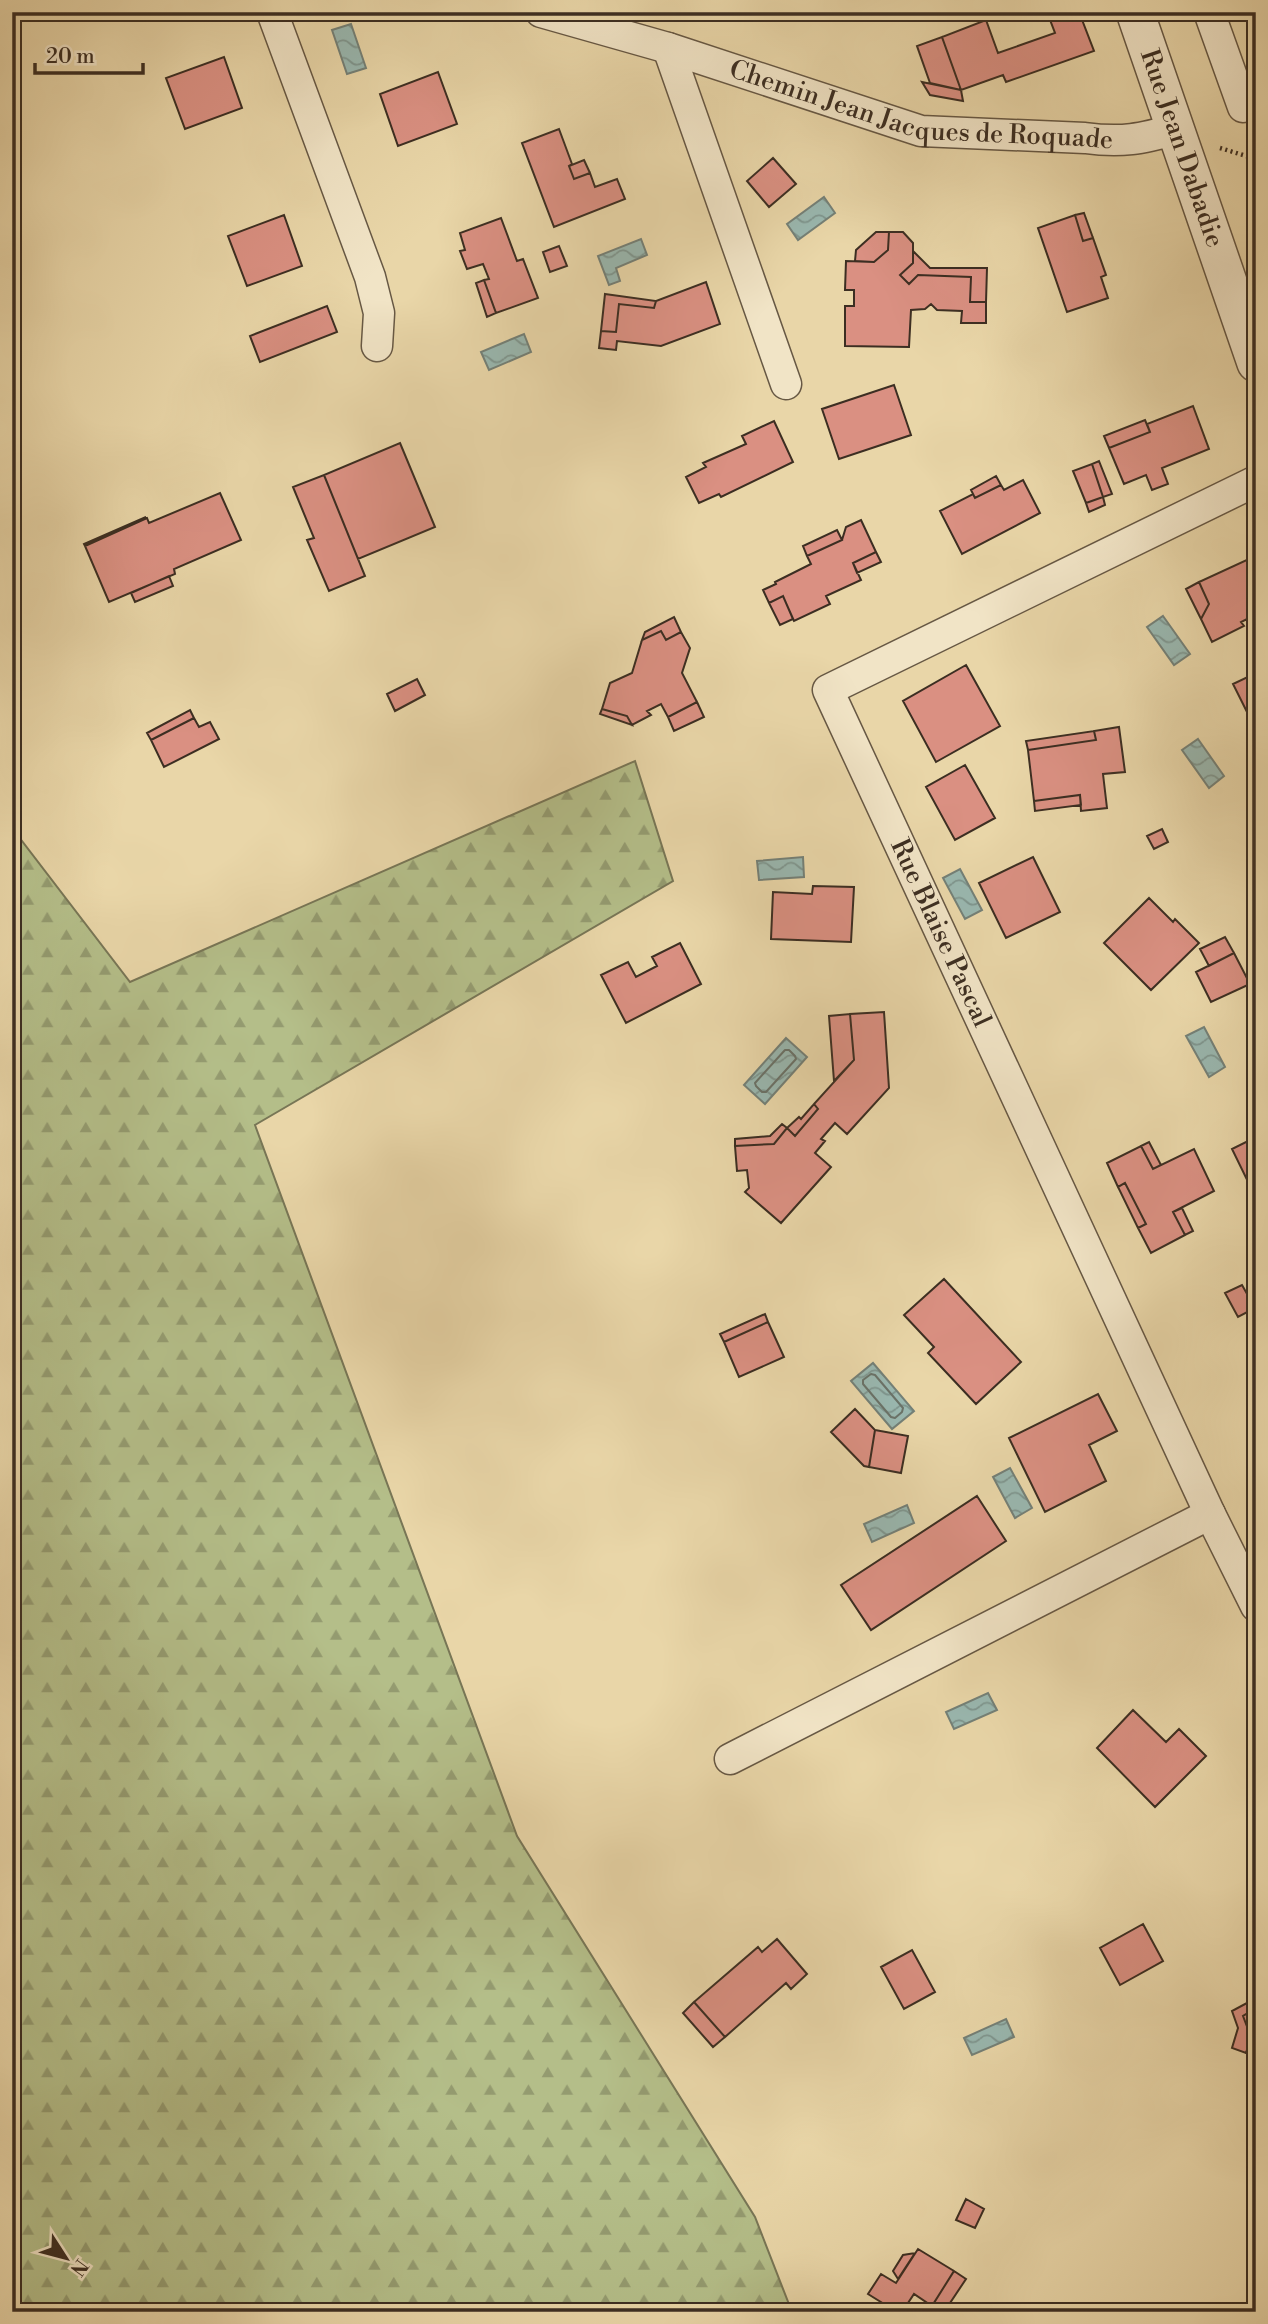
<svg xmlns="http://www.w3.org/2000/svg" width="1268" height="2324" font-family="'Libre Bodoni',serif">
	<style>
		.forest { fill: url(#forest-firs); stroke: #787656; stroke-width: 2 }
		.water { fill: url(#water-waves); stroke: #748077; stroke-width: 2 }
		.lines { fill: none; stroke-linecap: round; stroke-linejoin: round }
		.shore { stroke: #6a7268; stroke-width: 2 }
		.building { fill: #da9082; stroke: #3c2e22; stroke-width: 2 }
		.minor-casing { stroke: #675844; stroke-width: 33 }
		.tertiary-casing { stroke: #675844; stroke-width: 40 }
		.path { stroke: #3c2e22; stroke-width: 4.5; stroke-dasharray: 2 3.5; stroke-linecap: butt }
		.minor { stroke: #f1e4c6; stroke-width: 30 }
		.tertiary { stroke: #f1e4c6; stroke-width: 37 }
		.labels { text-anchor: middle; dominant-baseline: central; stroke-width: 6; stroke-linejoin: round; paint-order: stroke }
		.street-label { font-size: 26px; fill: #3c2e22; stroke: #f1e4c6 }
	</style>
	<defs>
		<pattern id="forest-firs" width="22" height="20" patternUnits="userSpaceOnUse" patternTransform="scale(1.75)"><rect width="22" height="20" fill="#b4be89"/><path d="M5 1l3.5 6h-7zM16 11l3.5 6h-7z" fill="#949b70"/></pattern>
		<pattern id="water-waves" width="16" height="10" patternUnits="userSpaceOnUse" patternTransform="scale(1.75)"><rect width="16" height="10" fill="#99b7af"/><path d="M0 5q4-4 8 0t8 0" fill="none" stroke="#7e958e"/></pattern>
	</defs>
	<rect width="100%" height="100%" fill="#e9d6a8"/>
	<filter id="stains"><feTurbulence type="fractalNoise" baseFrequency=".00286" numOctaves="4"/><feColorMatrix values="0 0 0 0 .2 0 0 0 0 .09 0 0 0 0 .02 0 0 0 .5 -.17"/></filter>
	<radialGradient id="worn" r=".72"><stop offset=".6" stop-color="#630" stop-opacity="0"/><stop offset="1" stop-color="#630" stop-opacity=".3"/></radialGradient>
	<!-- forest -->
	<path class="forest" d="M 635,761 L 673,881 L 255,1125 L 517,1836 L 755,2217 L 792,2312 L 12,2312 L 12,828 L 130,982 Z"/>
	<!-- water -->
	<path class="water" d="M 351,24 L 366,68 L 347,74 L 332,30 Z
		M 824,197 L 835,213 L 798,240 L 787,224 Z
		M 641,239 L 647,255 L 616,268 L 620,281 L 609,285 L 598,256 Z
		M 524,334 L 531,352 L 489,370 L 481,352 Z
		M 1163,616 L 1190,654 L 1174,665 L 1147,627 Z
		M 1198,739 L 1224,776 L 1209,788 L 1182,750 Z
		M 803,857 L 804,877 L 759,880 L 757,861 Z
		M 960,869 L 982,910 L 965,919 L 943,878 Z
		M 1204,1027 L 1225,1067 L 1209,1077 L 1186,1036 Z
		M 786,1038 L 807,1057 L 765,1104 L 744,1085 Z
		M 873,1363 L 914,1411 L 892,1429 L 851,1381 Z
		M 1010,1468 L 1032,1508 L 1015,1518 L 993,1477 Z
		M 907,1505 L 914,1523 L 872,1542 L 864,1524 Z
		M 988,1693 L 997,1710 L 954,1729 L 946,1712 Z
		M 1006,2019 L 1014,2037 L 972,2055 L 964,2038 Z"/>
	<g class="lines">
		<!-- shore -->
		<path class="shore" d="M 785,1050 L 789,1050 L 795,1056 L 796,1059 L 766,1092 L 762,1092 L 756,1086 L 755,1083 Z
			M 871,1374 L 875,1375 L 903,1408 L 902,1412 L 895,1418 L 891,1417 L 863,1384 L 863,1380 Z"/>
	</g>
	<!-- building -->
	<path class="building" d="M 1047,12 L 1079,12 L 1094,51 L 1006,82 L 1003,75 L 961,90 L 942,37 L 986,20 L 998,53 L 1055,33 Z
		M 942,37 L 961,90 L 930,83 L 917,46 Z
		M 224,57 L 242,108 L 185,129 L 166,78 Z
		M 438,72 L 457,124 L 398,146 L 380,94 Z
		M 922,82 L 961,90 L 963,101 L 930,95 Z
		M 559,129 L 572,164 L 569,166 L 574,179 L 590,173 L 595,187 L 617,179 L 625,199 L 554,227 L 522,143 Z
		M 773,158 L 796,184 L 769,207 L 747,181 Z
		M 584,160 L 590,173 L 574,179 L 569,166 Z
		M 1084,213 L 1093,238 L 1083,241 L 1075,215 Z
		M 284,215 L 302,266 L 247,286 L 228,236 Z
		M 1075,215 L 1083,241 L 1093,238 L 1106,275 L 1101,277 L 1108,298 L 1067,312 L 1038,228 Z
		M 501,218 L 517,261 L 523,259 L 538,298 L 496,313 L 484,280 L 489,279 L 483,264 L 467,269 L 460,251 L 465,250 L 460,233 Z
		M 876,232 L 889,232 L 888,250 L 874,262 L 855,261 L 856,250 Z
		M 889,232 L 903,232 L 913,243 L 913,263 L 900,275 L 909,284 L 918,275 L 971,277 L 970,302 L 986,302 L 986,323 L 961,323 L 962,311 L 937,310 L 931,304 L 925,309 L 911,310 L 909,347 L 845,346 L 845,306 L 854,306 L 854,290 L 845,290 L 846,261 L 874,262 L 888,250 Z
		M 559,246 L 567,266 L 550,272 L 543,252 Z
		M 913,251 L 930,268 L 987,268 L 986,302 L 970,302 L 971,277 L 918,275 L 909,284 L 900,275 L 913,263 Z
		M 484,280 L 496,313 L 487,317 L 476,283 Z
		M 706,282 L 720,324 L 661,346 L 617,341 L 616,350 L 599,348 L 601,331 L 616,332 L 619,304 L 654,308 L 656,301 Z
		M 605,294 L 656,301 L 654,308 L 619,304 L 616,332 L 601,331 Z
		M 327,306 L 337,332 L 260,362 L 250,336 Z
		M 894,385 L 911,435 L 839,459 L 822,409 Z
		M 1193,406 L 1209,449 L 1162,468 L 1168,484 L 1152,490 L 1146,475 L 1124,484 L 1109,448 L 1150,432 L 1147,424 Z
		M 1145,420 L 1150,432 L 1109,448 L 1104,436 Z
		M 774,421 L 793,462 L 721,497 L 719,494 L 699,503 L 686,477 L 706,467 L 703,463 L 746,444 L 742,436 Z
		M 400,443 L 435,527 L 358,559 L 324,475 Z
		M 1099,461 L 1112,494 L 1103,497 L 1092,464 Z
		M 1092,464 L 1103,497 L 1086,503 L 1073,471 Z
		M 324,475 L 365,576 L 329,591 L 307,540 L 314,538 L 293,487 Z
		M 996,476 L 1001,485 L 975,498 L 971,490 Z
		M 1023,480 L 1040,513 L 962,554 L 940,511 L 973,494 L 975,498 L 1001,485 L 1004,490 Z
		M 220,493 L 241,540 L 174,569 L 175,574 L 109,602 L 85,546 L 147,518 L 149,523 Z
		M 1103,497 L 1105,505 L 1089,512 L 1086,503 Z
		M 146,517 L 85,546 L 84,544 Z
		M 861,520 L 876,552 L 853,563 L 861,580 L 826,596 L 830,604 L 794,621 L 783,596 L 769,603 L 763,590 L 776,584 L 775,582 L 811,564 L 807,556 L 842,540 L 846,527 Z
		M 837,530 L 842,540 L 807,556 L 803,546 Z
		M 876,552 L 881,562 L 857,573 L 853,563 Z
		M 1251,558 L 1256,567 L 1256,620 L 1248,624 L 1247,619 L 1241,622 L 1244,626 L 1212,642 L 1201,619 L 1209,604 L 1199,582 Z
		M 169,576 L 173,586 L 135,602 L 131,593 Z
		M 1199,582 L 1209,604 L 1201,619 L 1186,589 Z
		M 783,596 L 793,619 L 780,625 L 769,603 Z
		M 674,617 L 681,632 L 666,640 L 661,631 L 642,640 L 645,632 Z
		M 661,631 L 666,640 L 681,632 L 690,648 L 682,673 L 697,702 L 668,717 L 661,704 L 647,711 L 651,715 L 632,725 L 627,716 L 602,709 L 610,683 L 632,673 L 642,640 Z
		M 966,665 L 1000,726 L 936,762 L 903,701 Z
		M 1256,673 L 1256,730 L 1233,684 Z
		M 417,679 L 425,695 L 395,711 L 387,694 Z
		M 697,702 L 704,717 L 674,731 L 668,717 Z
		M 602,709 L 627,716 L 632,725 L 600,714 Z
		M 190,710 L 194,718 L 151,740 L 147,733 Z
		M 194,718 L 199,727 L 210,722 L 219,739 L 164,767 L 151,740 Z
		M 1119,727 L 1125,772 L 1103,774 L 1107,808 L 1081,811 L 1080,795 L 1034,801 L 1028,750 L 1096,740 L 1094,731 Z
		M 1094,731 L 1096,740 L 1028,750 L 1026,741 Z
		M 965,765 L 995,818 L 955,840 L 926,787 Z
		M 1080,795 L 1081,805 L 1035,811 L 1034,801 Z
		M 1162,829 L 1168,842 L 1154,849 L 1147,836 Z
		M 1033,857 L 1060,912 L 1006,938 L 979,883 Z
		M 813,886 L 854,887 L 851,942 L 771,939 L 773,892 L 812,894 Z
		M 1149,898 L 1173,922 L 1175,919 L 1199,943 L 1151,990 L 1104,943 Z
		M 1225,937 L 1234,953 L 1209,966 L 1200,949 Z
		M 680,943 L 701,984 L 626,1023 L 601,975 L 628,962 L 636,977 L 657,966 L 652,957 Z
		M 1234,953 L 1250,984 L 1211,1002 L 1196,972 Z
		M 884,1012 L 889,1088 L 847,1134 L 835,1123 L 821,1139 L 825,1141 L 815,1153 L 831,1167 L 781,1223 L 745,1192 L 749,1188 L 747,1170 L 737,1171 L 735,1146 L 774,1144 L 787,1128 L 795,1136 L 818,1109 L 814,1104 L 854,1060 L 850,1014 Z
		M 850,1014 L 854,1060 L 834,1081 L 829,1016 Z
		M 814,1104 L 818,1109 L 795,1136 L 787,1128 L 799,1117 L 801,1119 Z
		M 782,1124 L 787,1128 L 774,1144 L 735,1146 L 735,1139 L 770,1136 Z
		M 1256,1137 L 1256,1190 L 1253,1192 L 1232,1149 Z
		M 1149,1142 L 1161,1165 L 1153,1169 L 1141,1146 Z
		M 1141,1146 L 1153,1169 L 1194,1149 L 1214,1191 L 1173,1212 L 1185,1235 L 1151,1253 L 1138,1228 L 1146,1224 L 1125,1183 L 1118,1187 L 1107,1163 Z
		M 1125,1183 L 1146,1224 L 1138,1228 L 1118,1187 Z
		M 1182,1208 L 1193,1231 L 1185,1235 L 1173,1212 Z
		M 944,1279 L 1021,1362 L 976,1404 L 928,1353 L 934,1347 L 904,1315 Z
		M 1242,1285 L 1255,1308 L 1238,1317 L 1225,1293 Z
		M 765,1314 L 768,1322 L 724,1342 L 720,1334 Z
		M 768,1322 L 784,1357 L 739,1377 L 724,1342 Z
		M 1098,1394 L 1117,1431 L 1089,1445 L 1106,1481 L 1045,1512 L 1009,1438 Z
		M 855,1409 L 875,1430 L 869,1467 L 864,1466 L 831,1432 Z
		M 875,1430 L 908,1436 L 901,1473 L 869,1467 Z
		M 977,1496 L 1006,1541 L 871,1630 L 841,1585 Z
		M 1133,1710 L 1166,1742 L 1179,1729 L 1206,1756 L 1155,1807 L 1097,1748 Z
		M 1143,1924 L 1163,1961 L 1120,1985 L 1100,1948 Z
		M 777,1939 L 807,1974 L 791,1989 L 786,1983 L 725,2037 L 694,2002 L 758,1947 L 762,1952 Z
		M 912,1950 L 935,1992 L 904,2009 L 881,1967 Z
		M 1253,1982 L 1256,1983 L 1256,2008 L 1243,2016 L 1251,2037 L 1246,2053 L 1232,2048 L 1238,2028 L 1232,2011 L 1247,2003 Z
		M 694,2002 L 725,2037 L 713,2047 L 683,2013 Z
		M 1256,2008 L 1256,2056 L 1246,2053 L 1251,2037 L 1243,2016 Z
		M 966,2199 L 984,2209 L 975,2228 L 956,2220 Z
		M 918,2249 L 954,2271 L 932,2306 L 914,2294 L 902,2312 L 897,2312 L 868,2294 L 881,2274 L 896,2283 Z
		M 915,2253 L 898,2279 L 893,2271 L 903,2255 Z
		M 954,2271 L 966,2279 L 944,2312 L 942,2312 L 932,2306 Z"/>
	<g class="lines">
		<!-- minor casing -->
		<g class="minor-casing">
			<g id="minor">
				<path d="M 272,12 L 370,277 L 379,313 L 377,346"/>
				<path id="s1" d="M 541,12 L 668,48 L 921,131 L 1085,138 C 1122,143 1141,139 1177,129"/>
				<path d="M 1209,12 L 1243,107 L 1256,101"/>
				<path d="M 668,48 L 786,384"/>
				<path id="s2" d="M 1256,481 L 828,690 L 1210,1514 L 1256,1606"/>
				<path d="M 730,1759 L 1210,1514"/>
			</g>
		</g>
		<!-- tertiary casing -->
		<g class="tertiary-casing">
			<g id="tertiary">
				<path id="s3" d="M 1135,12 L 1256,363"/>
			</g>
		</g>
		<!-- path -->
		<path class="path" d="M 1220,148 L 1256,159"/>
		<!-- minor -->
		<use href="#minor" class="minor"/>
		<!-- tertiary -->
		<use href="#tertiary" class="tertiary"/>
	</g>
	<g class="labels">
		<!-- street labels -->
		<g class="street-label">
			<text stroke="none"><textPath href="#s1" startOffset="394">Chemin Jean Jacques de Roquade</textPath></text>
			<text stroke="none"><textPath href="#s3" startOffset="144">Rue Jean Dabadie</textPath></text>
			<text stroke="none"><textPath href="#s2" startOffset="744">Rue Blaise Pascal</textPath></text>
		</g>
	</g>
	<!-- margin -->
	<rect width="1268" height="2324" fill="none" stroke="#e9d6a8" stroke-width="42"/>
	<rect x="14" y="14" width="1240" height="2296" fill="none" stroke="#3c2e22" stroke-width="3.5"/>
	<rect x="21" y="21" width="1226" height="2282" fill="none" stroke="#3c2e22" stroke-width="2"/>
	<!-- north arrow -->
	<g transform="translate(66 2258) rotate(126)" stroke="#f1e4c6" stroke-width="5" paint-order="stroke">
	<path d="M0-5L12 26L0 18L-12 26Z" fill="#3c2e22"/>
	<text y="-10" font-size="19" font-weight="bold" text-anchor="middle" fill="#3c2e22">N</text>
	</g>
	<!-- scale -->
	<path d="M35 63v10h108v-10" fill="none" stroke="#3c2e22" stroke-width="3.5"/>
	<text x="46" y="63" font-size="21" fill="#3c2e22" stroke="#f1e4c6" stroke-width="5" paint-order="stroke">20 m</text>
	<rect width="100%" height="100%" filter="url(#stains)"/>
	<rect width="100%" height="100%" fill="url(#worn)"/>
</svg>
